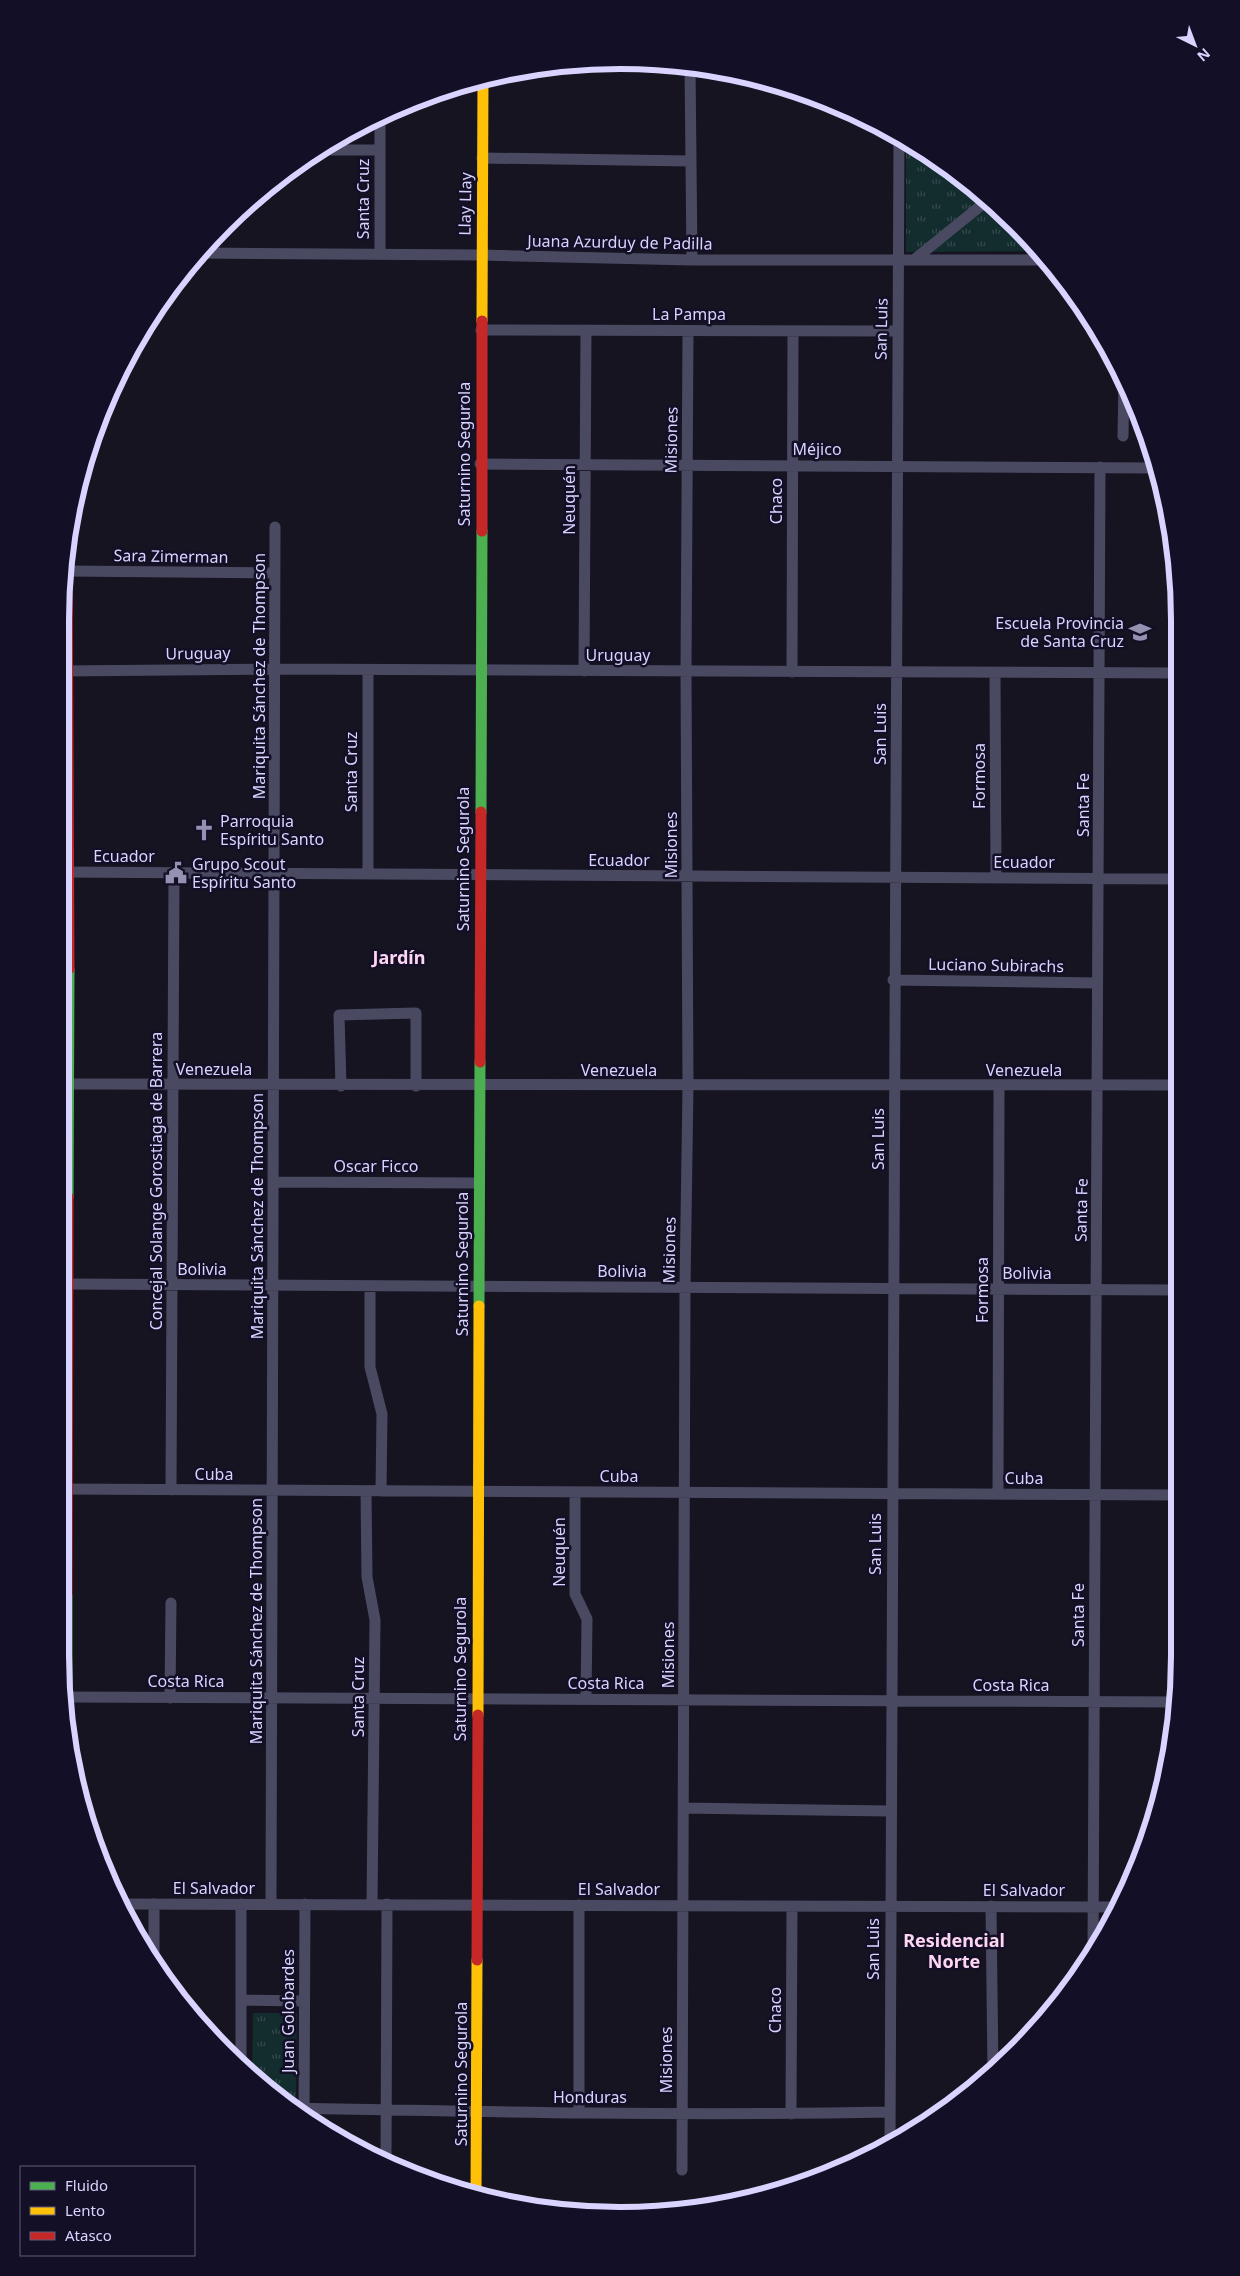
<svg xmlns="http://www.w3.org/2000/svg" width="1240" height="2276" font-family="'Noto Sans',sans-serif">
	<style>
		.grass { fill: url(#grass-tufts) }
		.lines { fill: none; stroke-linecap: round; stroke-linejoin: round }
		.street { stroke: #4a4962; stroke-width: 11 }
		.fast { stroke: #4caf50; stroke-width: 11 }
		.slow { stroke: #ffc107; stroke-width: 11 }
		.jam { stroke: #c62828; stroke-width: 11 }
		.labels { text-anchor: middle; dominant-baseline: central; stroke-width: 5; stroke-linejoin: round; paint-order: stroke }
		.street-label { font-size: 16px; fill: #d9d4ff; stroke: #130f26 }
		.poi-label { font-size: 16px; fill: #d9d4ff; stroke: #130f26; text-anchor: start }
		.neighbourhood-label { font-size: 18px; font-weight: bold; fill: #ffd6f0; stroke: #130f26 }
		.rim { fill: none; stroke: #d9d4ff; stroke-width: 6 }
	</style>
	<defs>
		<pattern id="grass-tufts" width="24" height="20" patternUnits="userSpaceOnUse" patternTransform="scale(1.25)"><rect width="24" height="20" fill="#132c2d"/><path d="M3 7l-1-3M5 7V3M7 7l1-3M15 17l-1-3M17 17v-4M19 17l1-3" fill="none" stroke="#354a4c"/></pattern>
	</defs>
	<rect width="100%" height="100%" fill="#161421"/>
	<!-- grass -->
	<path class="grass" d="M 906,139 L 989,199 L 1035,251 L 906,252 Z
		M 253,2013 L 297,2013 L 296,2100 L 281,2100 L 252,2078 Z"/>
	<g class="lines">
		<!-- street -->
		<path class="street" d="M 690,65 L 692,260
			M 321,150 L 379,150
			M 482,158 L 691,161
			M 197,253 L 481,255 L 692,260 L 1043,260
			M 380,254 L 380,115
			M 915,259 L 989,199
			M 481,330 L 897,331
			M 1123,436 L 1124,380
			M 480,464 L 1154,468
			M 67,571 L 275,573
			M 61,671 L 275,669 L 1176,673
			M 584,671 L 586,330
			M 792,672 L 793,331
			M 995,673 L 996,878
			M 61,872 L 1176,879
			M 368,874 L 368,670
			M 893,980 L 1097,983
			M 61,1084 L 1177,1085
			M 341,1086 L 339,1015 L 416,1013 L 416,1086
			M 273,1182 L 478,1183
			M 67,1284 L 1178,1290
			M 370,1286 L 370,1367 L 382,1414 L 381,1491
			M 60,1489 L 1178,1495
			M 171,1490 L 174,873
			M 366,1491 L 367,1577 L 375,1620 L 372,1904
			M 575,1492 L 575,1594 L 587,1619 L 586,1699
			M 998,1494 L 999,1086
			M 64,1697 L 1177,1702
			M 170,1698 L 171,1603
			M 684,1808 L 890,1811
			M 120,1904 L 1117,1907
			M 154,1904 L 154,1965
			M 241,1904 L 241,2066
			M 271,1904 L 275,527
			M 991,1906 L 993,2073
			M 1093,1953 L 1100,467
			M 241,2000 L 304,2001
			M 291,2108 C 491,2112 690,2116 890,2112
			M 579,2112 L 579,1905
			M 791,2114 L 792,1906
			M 304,2118 L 305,1904
			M 890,2144 L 899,135
			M 386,2163 L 387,1904
			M 682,2170 L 685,1287 L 688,1086 L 686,671 L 688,331"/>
		<!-- fast -->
		<path class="fast" d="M 481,812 L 482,531
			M 68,1197 L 69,969
			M 479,1306 L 480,1062
			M 67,1724 L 67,1596"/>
		<!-- slow -->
		<path class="slow" d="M 482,321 L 483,78
			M 478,1715 L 479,1306
			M 476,2197 L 477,1960"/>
		<!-- jam -->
		<path class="jam" d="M 482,531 L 482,321
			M 67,551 L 69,969
			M 480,1062 L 481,812
			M 67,1596 L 68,1197
			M 477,1960 L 478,1715"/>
	</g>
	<!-- icons -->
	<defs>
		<g id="school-bare" transform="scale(1.725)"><path d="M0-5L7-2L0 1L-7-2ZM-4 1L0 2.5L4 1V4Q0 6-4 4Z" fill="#9591b1" stroke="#130f26" stroke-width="2.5" paint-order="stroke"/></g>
		<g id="church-bare" transform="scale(1.725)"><path d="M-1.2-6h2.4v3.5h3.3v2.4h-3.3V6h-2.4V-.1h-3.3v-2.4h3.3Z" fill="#9591b1" stroke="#130f26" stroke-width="2.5" paint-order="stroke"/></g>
		<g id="civic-bare" transform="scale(1.725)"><path d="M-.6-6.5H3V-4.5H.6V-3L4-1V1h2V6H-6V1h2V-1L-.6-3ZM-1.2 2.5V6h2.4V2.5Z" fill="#9591b1" stroke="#130f26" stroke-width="2.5" paint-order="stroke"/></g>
	</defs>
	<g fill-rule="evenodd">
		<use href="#school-bare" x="1140" y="632"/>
		<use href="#church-bare" x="204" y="830"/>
		<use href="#civic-bare" x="176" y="873"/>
	</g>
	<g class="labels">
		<!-- street labels -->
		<g class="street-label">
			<text transform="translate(363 199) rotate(-90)">Santa Cruz</text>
			<text transform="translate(465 204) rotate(-89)">Llay Llay</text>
			<text transform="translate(620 242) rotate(1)">Juana Azurduy de Padilla</text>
			<text x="689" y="314">La Pampa</text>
			<text transform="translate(881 329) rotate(-89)">San Luis</text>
			<text transform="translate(671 440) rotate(-89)">Misiones</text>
			<text x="817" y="449">Méjico</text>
			<text transform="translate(464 454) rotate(-90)">Saturnino Segurola</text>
			<text transform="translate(569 500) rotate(-90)">Neuquén</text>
			<text transform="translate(776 501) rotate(-90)">Chaco</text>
			<text transform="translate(171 556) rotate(1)">Sara Zimerman</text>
			<text transform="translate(198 653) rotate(-1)">Uruguay</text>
			<text x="618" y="655">Uruguay</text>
			<text transform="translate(259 676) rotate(-90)">Mariquita Sánchez de Thompson</text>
			<text transform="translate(880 734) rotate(-90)">San Luis</text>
			<text transform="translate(351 772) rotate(-90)">Santa Cruz</text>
			<text transform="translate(979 776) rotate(-90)">Formosa</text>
			<text transform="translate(1083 805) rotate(-90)">Santa Fe</text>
			<text transform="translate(671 845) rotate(-90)">Misiones</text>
			<text x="124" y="856">Ecuador</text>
			<text transform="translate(463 859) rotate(-90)">Saturnino Segurola</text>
			<text x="619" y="860">Ecuador</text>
			<text x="1024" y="862">Ecuador</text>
			<text transform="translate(996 965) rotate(1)">Luciano Subirachs</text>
			<text x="214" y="1069">Venezuela</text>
			<text x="619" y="1070">Venezuela</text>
			<text x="1024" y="1070">Venezuela</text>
			<text transform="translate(878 1139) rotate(-90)">San Luis</text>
			<text x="376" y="1166">Oscar Ficco</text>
			<text transform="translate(156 1181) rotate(-90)">Concejal Solange Gorostiaga de Barrera</text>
			<text transform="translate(1081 1210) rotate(-89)">Santa Fe</text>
			<text transform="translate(257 1216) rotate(-90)">Mariquita Sánchez de Thompson</text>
			<text transform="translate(669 1250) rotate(-89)">Misiones</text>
			<text transform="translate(462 1264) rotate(-90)">Saturnino Segurola</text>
			<text x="202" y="1269">Bolivia</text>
			<text x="622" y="1271">Bolivia</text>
			<text x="1027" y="1273">Bolivia</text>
			<text transform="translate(982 1290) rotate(-90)">Formosa</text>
			<text x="214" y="1474">Cuba</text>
			<text x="619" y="1476">Cuba</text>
			<text x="1024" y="1478">Cuba</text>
			<text transform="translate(875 1544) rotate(-90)">San Luis</text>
			<text transform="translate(559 1552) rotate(-90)">Neuquén</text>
			<text transform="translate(1078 1615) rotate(-90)">Santa Fe</text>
			<text transform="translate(256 1621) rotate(-90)">Mariquita Sánchez de Thompson</text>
			<text transform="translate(668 1655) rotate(-90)">Misiones</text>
			<text transform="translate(460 1669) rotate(-90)">Saturnino Segurola</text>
			<text x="186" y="1681">Costa Rica</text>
			<text x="606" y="1683">Costa Rica</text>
			<text x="1011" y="1685">Costa Rica</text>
			<text transform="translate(358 1697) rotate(-90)">Santa Cruz</text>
			<text x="214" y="1888">El Salvador</text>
			<text x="619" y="1889">El Salvador</text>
			<text x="1024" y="1890">El Salvador</text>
			<text transform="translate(873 1949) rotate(-90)">San Luis</text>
			<text transform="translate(775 2010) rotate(-90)">Chaco</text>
			<text transform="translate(288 2011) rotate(-90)">Juan Golobardes</text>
			<text transform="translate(666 2060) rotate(-90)">Misiones</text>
			<text transform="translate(461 2074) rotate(-90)">Saturnino Segurola</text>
			<text x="590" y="2097">Honduras</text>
		</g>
		<!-- poi labels -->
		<g class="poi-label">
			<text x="1124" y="623" text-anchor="end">Escuela Provincia<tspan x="1124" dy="18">de Santa Cruz</tspan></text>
			<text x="220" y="821">Parroquia<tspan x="220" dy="18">Espíritu Santo</tspan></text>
			<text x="192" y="864">Grupo Scout<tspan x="192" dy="18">Espíritu Santo</tspan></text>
		</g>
		<!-- neighbourhood labels -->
		<g class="neighbourhood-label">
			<text x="399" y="957">Jardín</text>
			<text x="954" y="1940">Residencial<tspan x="954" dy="21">Norte</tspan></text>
		</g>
	</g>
	<!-- crop -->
	<path d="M0 0H1240V2276H0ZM620 69H620A551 551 0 0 1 1171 620V1656A551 551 0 0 1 620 2207H620A551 551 0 0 1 69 1656V620A551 551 0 0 1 620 69Z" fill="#130f26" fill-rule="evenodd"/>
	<path class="rim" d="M620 69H620A551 551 0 0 1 1171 620V1656A551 551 0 0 1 620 2207H620A551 551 0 0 1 69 1656V620A551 551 0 0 1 620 69Z"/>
	<!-- legend -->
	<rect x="20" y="2166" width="175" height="90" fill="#130f26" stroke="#625e7d"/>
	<rect x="30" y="2182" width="25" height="8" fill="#4caf50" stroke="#625e7d"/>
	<text x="65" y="2191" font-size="15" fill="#d9d4ff">Fluido</text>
	<rect x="30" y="2207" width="25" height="8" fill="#ffc107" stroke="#625e7d"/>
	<text x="65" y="2216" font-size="15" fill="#d9d4ff">Lento</text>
	<rect x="30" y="2232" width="25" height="8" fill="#c62828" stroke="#625e7d"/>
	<text x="65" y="2241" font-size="15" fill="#d9d4ff">Atasco</text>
	<!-- north arrow -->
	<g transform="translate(1195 45) rotate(138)" stroke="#130f26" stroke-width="4" paint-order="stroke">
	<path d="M0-4L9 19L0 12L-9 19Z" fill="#d9d4ff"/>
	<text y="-8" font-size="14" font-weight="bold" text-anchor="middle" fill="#d9d4ff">N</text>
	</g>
</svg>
